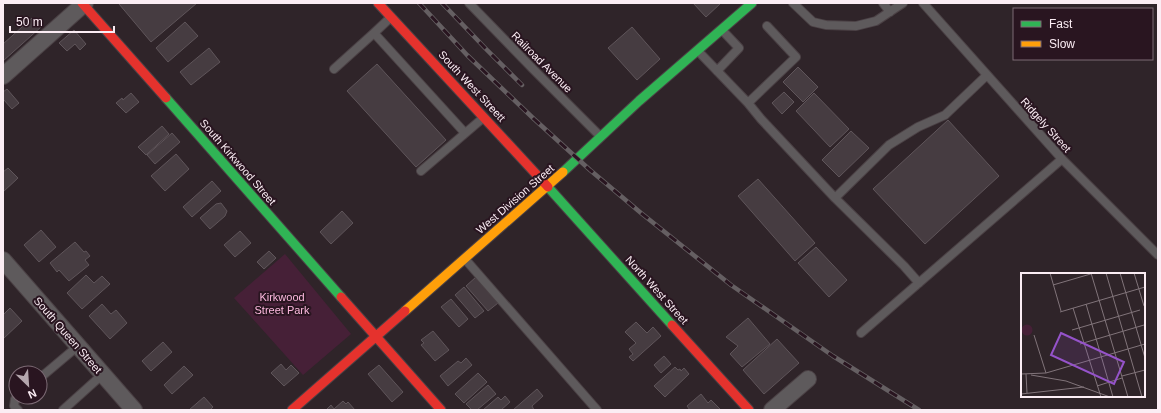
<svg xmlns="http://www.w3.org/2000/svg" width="1161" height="413" font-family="Arial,sans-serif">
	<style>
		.green { fill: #462037 }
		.building { fill: #463c41; stroke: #5f555a }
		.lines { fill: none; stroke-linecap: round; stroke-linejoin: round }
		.lane-casing { stroke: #4b4145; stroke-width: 10 }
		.street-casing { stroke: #4b4145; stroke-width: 18 }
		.fast-casing { stroke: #4b4145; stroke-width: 11 }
		.slow-casing { stroke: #4b4145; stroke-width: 11 }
		.jam-casing { stroke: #4b4145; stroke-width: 11 }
		.lane { stroke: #5e5a5c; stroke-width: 8 }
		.street { stroke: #5e5a5c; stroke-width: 16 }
		.fast { stroke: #30b455; stroke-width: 9 }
		.slow { stroke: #ff9f0a; stroke-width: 9 }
		.jam { stroke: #e5322d; stroke-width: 9 }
		.rail-casing { stroke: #655f62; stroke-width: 4.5 }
		.rail { stroke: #291520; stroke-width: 3; stroke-dasharray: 9; stroke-linecap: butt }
		.labels { text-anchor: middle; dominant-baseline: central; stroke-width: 4; stroke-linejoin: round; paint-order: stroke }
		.street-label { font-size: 11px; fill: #fbedf4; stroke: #291520 }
		.park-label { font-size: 11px; fill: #fcb9de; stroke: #291520 }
		.inset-road { fill: none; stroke: #81747a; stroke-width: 1 }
		.view { fill: #9553ca; fill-opacity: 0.15; stroke: #9553ca; stroke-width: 2 }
		.inset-edge { fill: none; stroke: #fbedf4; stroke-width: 2 }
	</style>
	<rect width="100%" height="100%" fill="#2f2429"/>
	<!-- green -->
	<path class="green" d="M 285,254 L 351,334 L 303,375 L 234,298 Z"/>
	<!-- building -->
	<path class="building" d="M 120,3 L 197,3 L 151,42 L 119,4 Z
		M 693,3 L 721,3 L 706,17 Z
		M 32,18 L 41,27 L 3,61 L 3,44 Z
		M 185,22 L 198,36 L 168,62 L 156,48 Z
		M 632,27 L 660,59 L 637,80 L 608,48 Z
		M 74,30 L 86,44 L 80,50 L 75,44 L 67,51 L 59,43 Z
		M 209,48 L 220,62 L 191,85 L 180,72 Z
		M 377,64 L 446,140 L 416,167 L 347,91 Z
		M 798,67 L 818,87 L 803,102 L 783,82 Z
		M 7,89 L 19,103 L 12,109 L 3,99 L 3,92 Z
		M 784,92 L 794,102 L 782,114 L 772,103 Z
		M 131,93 L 139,102 L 126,113 L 116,103 L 122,98 L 123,100 Z
		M 814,93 L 849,129 L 830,147 L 796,111 Z
		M 948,120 L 999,176 L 925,244 L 873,189 Z
		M 162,126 L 169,134 L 146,155 L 138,147 Z
		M 851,131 L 869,148 L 839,177 L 822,160 Z
		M 172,133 L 180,142 L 155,164 L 147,155 Z
		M 176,154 L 189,169 L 165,191 L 151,176 Z
		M 8,168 L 18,178 L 3,192 L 3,172 Z
		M 758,179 L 815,243 L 795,261 L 738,196 Z
		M 212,181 L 221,191 L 192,217 L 183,207 Z
		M 221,203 L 227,211 L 225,216 L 210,229 L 200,218 L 216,204 Z
		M 342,211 L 353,223 L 331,244 L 320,232 Z
		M 41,230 L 56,247 L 39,262 L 24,245 Z
		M 240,231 L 251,243 L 235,257 L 224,245 Z
		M 75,242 L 84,252 L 86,251 L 90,256 L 85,260 L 89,265 L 69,281 L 59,270 L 57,272 L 50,263 Z
		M 816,247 L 847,280 L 829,297 L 798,263 Z
		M 269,251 L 276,258 L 264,269 L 257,262 Z
		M 86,275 L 94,283 L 102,276 L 110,284 L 82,309 L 67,293 Z
		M 476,277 L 498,303 L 488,311 L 466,286 Z
		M 464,287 L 484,311 L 475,318 L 455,295 Z
		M 451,299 L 468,319 L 459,327 L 441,307 Z
		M 102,304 L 111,314 L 116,310 L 127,323 L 110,339 L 89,316 Z
		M 10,308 L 22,321 L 3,339 L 3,315 Z
		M 748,318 L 770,344 L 742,367 L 730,354 L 738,346 L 726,337 Z
		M 636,322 L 647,333 L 653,327 L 661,336 L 633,361 L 629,357 L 633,354 L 629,349 L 636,343 L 625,332 Z
		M 433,331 L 449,350 L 435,361 L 421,345 L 424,343 L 421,340 Z
		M 777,339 L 799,363 L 764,394 L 743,370 Z
		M 163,342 L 172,352 L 151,371 L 142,361 Z
		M 664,356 L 671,364 L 661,373 L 654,365 Z
		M 466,358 L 472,365 L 448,386 L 440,376 L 458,361 L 461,363 Z
		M 281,364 L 286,370 L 291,365 L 299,373 L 284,386 L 271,373 Z
		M 379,365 L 403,392 L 392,402 L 368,374 Z
		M 184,366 L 193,375 L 172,394 L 164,385 Z
		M 675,367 L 678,370 L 680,369 L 681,371 L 684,368 L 689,374 L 665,397 L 654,386 Z
		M 478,373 L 487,382 L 464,403 L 455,394 Z
		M 488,385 L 496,394 L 477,410 L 472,410 L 466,404 Z
		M 537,389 L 543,396 L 532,406 L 534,410 L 513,410 Z
		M 701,394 L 708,403 L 711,400 L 721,410 L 690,410 L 687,406 Z
		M 505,396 L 510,402 L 501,410 L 483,410 L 498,397 L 501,400 Z
		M 204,397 L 213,407 L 210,410 L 189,410 Z
		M 343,401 L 346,404 L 348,402 L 355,410 L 326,410 L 331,405 L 334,409 Z"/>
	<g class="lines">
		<!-- lane casing -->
		<g class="lane-casing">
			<path id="lane" d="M 469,3 L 533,69 L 600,136
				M 793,3 L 813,22 L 826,25 L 856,26 L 876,21 L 903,3
				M 883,3 L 890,12
				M 923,3 L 1062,159 L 1158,255
				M 390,18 L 374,33 L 465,133
				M 698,51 L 748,103 L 796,57 L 767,26
				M 334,69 L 374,33
				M 717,71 L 739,48 L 722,30
				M 748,103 L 761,119 L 835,198
				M 421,171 L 483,118
				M 465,259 L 597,410
				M 919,283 L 904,266 L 835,198 L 889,145 L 918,127 L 945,115 L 987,75
				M 861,333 L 1062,159
				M 40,378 L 78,346
				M 18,397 L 15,399 L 14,406 L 18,410
				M 63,410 L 103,374"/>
		</g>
		<!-- street casing -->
		<g class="street-casing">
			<path id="street" d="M 3,76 L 85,3
				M 3,260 L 134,410
				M 772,410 L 808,379"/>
		</g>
		<!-- fast casing -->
		<g class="fast-casing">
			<path id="fast" d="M 166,98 L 341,297
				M 563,172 L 639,101 L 752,3
				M 548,187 L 672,325"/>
		</g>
		<!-- slow casing -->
		<g class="slow-casing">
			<path id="slow" d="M 405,311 L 563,172"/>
		</g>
		<!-- jam casing -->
		<g class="jam-casing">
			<path id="jam" d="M 82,3 L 166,98
				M 378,3 L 548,187
				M 341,297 L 441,410
				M 672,325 L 749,410
				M 292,410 L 405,311"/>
		</g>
		<!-- lane -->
		<use href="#lane" class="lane"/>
		<!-- street -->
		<use href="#street" class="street"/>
		<!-- fast -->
		<use href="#fast" class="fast"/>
		<!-- slow -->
		<use href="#slow" class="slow"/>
		<!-- jam -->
		<use href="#jam" class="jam"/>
		<!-- rail casing -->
		<g class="rail-casing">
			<path id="rail" d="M 419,3 L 467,55 L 534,119 L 590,170 L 641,213 L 731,285 L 833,356 L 919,410
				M 442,3 L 487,50 L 522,85"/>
		</g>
		<!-- rail -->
		<use href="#rail" class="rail"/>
	</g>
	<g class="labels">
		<!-- street labels -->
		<g class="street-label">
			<text transform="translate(542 62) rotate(45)">Railroad Avenue</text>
			<text transform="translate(472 86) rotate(47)">South West Streett</text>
			<text transform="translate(1046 125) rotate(48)">Ridgely Street</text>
			<text transform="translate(238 162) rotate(49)">South Kirkwood Street</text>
			<text transform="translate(515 199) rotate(-41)">West Division Street</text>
			<text transform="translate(657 290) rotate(48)">North West Street</text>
			<text transform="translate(68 335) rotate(49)">South Queen Street</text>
		</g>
		<!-- park labels -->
		<g class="park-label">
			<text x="282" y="297">Kirkwood<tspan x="282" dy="13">Street Park</tspan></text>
		</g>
	</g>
	<!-- overview -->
	<g transform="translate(1021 273)">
		<rect width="124" height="124" fill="#2f2429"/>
		<path d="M0.5 57a5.5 5.5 0 1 1 11 0a5.5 5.5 0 1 1-11 0Z" fill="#462037"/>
		<path class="inset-road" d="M 29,0 L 40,38M 70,0 L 107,124M 85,0 L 121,124M 99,0 L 124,85M 113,0 L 123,33M 32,12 L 73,0M 65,31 L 92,124M 52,35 L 80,124M 39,39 L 124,14M 51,57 L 119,37M 13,62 L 25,100M 59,71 L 123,52M 0,101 L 25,100 L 124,71M 5,101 L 6,120M 10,102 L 45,108 L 89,124M 101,103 L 124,97M 76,113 L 101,105M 0,121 L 63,114"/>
		<path class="view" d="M 40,60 L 103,89 L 93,111 L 30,82 Z"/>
		<rect width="124" height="124" class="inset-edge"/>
	</g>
	<!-- border -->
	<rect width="1161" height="413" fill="none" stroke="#fbedf4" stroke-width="8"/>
	<!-- legend -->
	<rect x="1013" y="8" width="140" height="52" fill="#291520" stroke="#7d6b75"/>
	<rect x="1021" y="21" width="20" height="6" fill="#30b455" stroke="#7d6b75"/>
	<text x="1049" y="28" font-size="12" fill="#fbedf4">Fast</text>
	<rect x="1021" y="41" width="20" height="6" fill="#ff9f0a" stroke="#7d6b75"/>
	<text x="1049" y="48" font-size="12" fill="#fbedf4">Slow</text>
	<!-- north arrow -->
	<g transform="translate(28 385) rotate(155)"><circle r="19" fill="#291520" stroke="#7d6b75"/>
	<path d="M0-3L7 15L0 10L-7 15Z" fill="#b4a7ad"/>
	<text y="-6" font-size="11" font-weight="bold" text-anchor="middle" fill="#fbedf4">N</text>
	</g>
	<!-- scale -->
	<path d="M10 26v6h104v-6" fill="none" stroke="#fbedf4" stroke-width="2"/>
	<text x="16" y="26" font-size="12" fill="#fbedf4" stroke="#291520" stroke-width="3" paint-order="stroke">50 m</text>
</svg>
